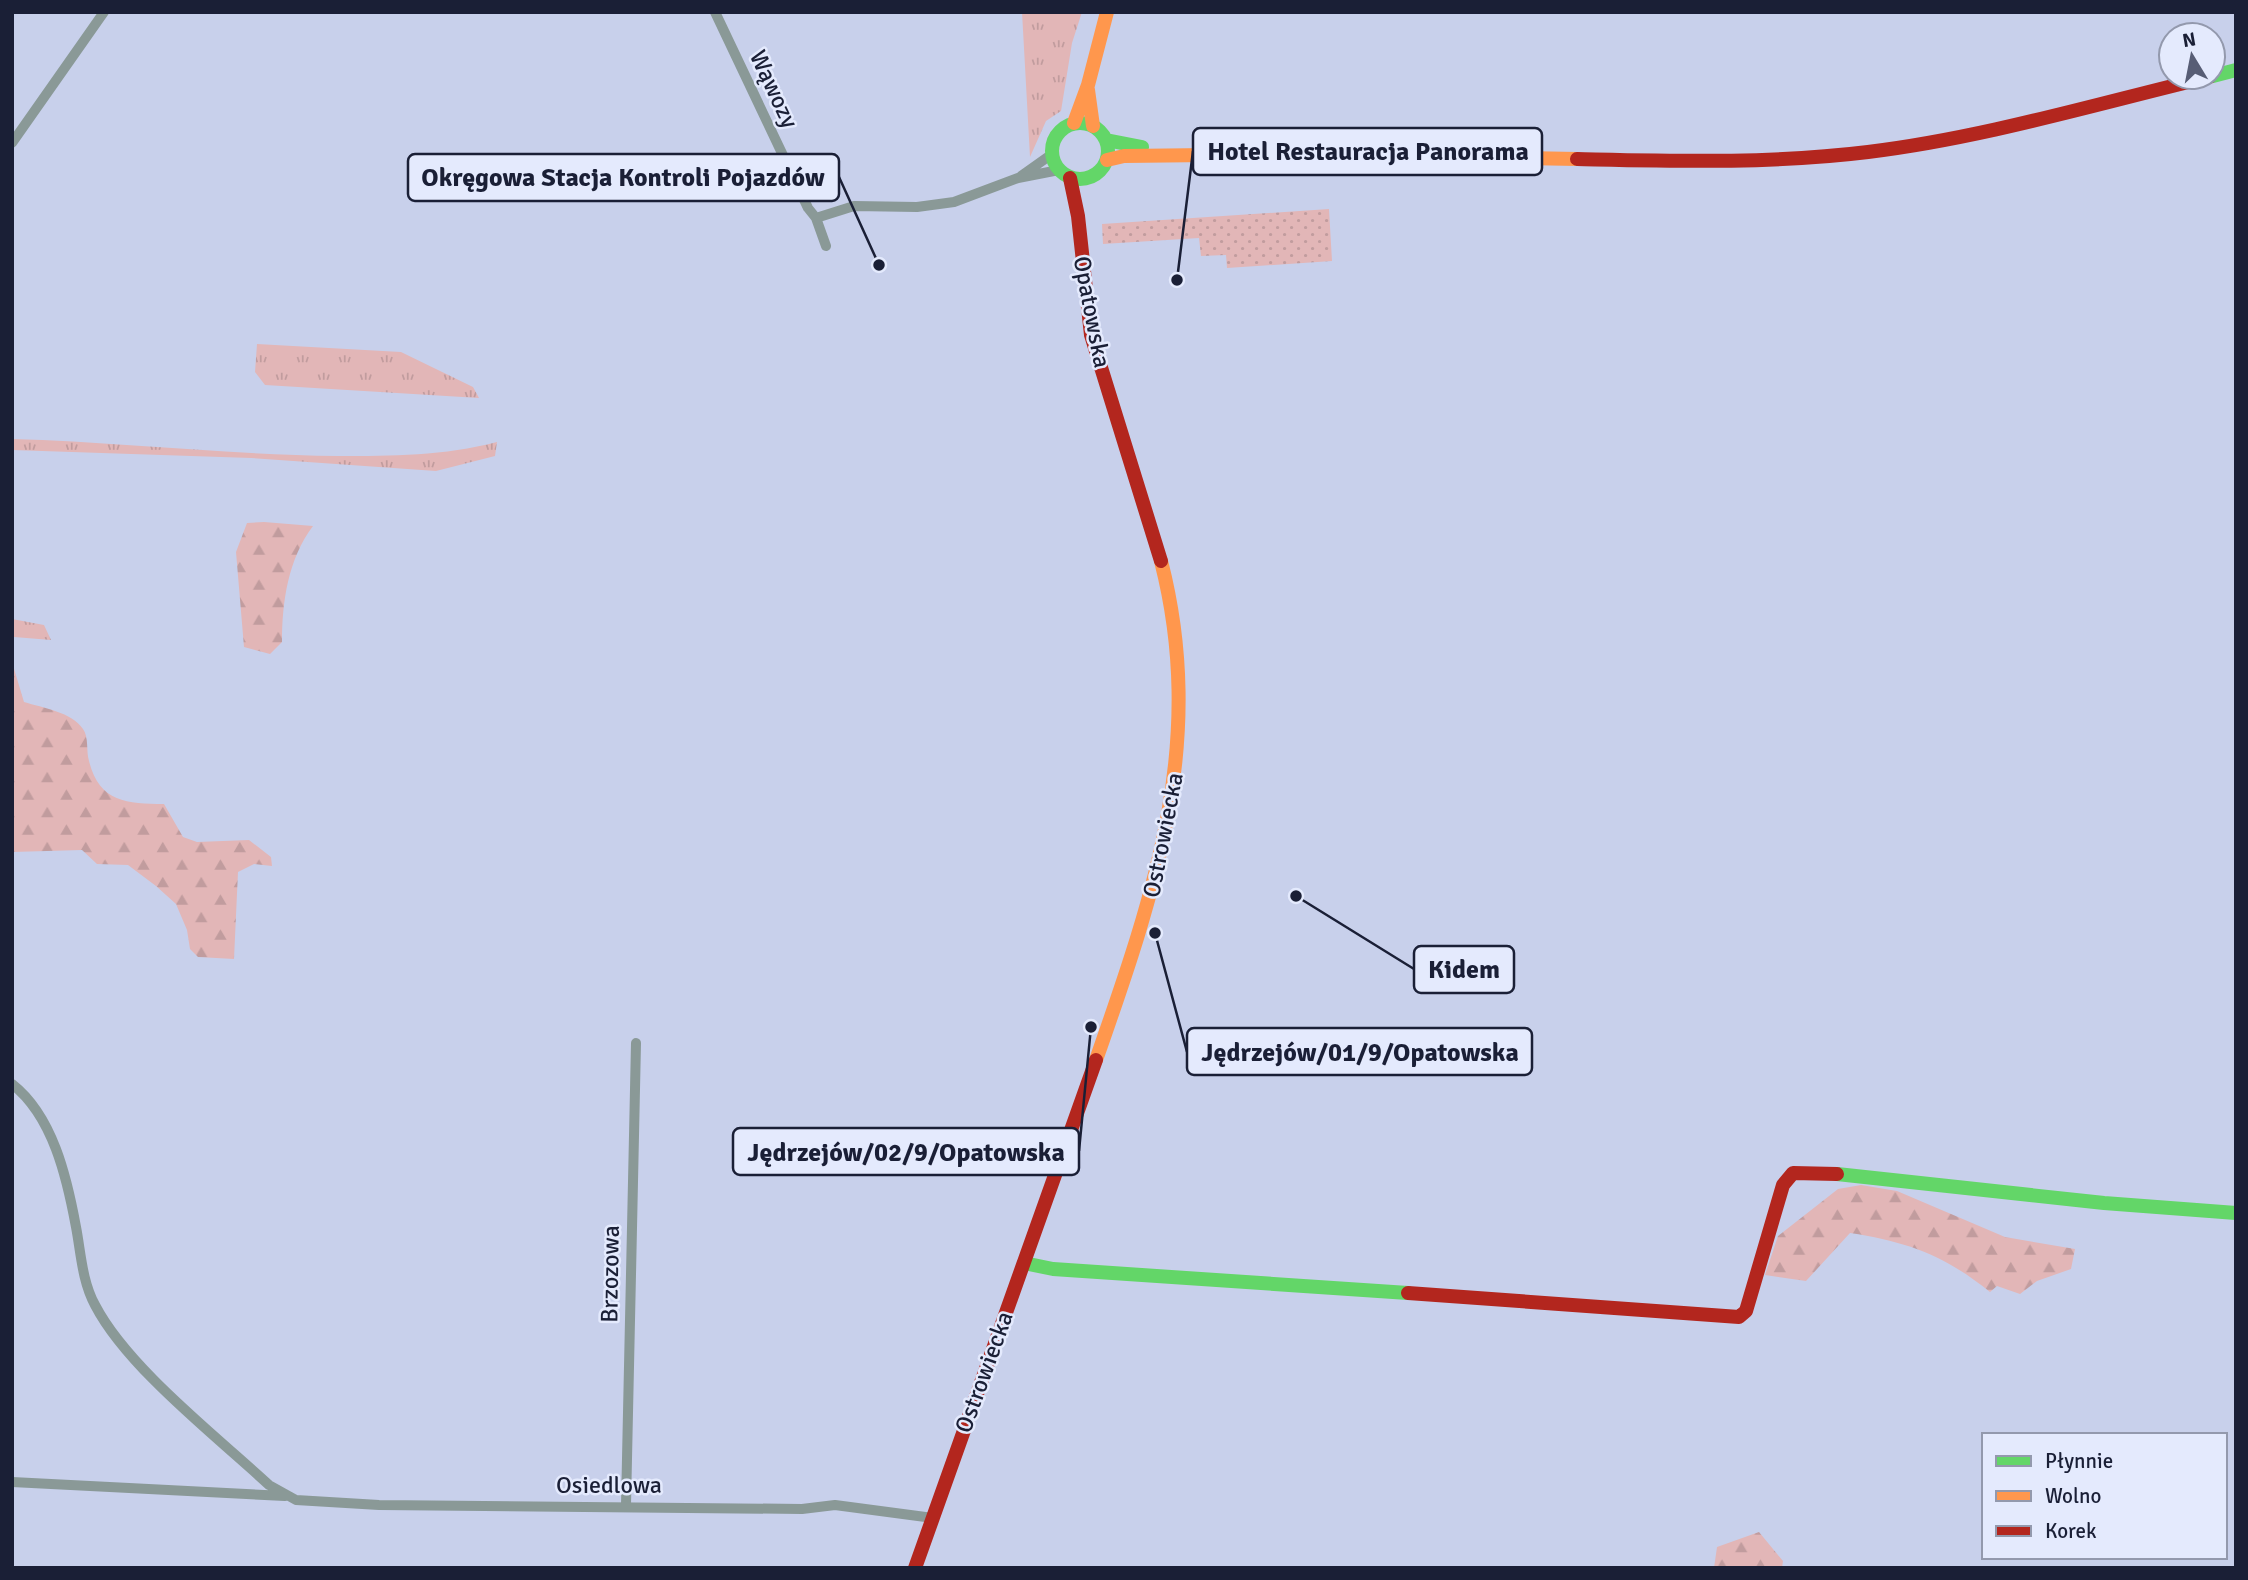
<svg xmlns="http://www.w3.org/2000/svg" width="2248" height="1580" font-family="Signika,sans-serif">
	<style>
		.grass { fill: url(#grass-tufts) }
		.forest { fill: url(#forest-firs) }
		.garden { fill: url(#garden-dots) }
		.lines { fill: none; stroke-linecap: round; stroke-linejoin: round }
		.street { stroke: #8a9997; stroke-width: 10 }
		.fast { stroke: #63d668; stroke-width: 14 }
		.slow { stroke: #ff974d; stroke-width: 14 }
		.jam { stroke: #b3261e; stroke-width: 14 }
		.labels { text-anchor: middle; dominant-baseline: central; stroke-width: 5; stroke-linejoin: round; paint-order: stroke }
		.street-label { font-size: 24px; fill: #1a1f36; stroke: #e4eafd }
		.leader { fill: none; stroke: #1a1f36; stroke-width: 2.5 }
		.callout-dot { fill: #1a1f36; stroke: #e4eafd; stroke-width: 2.5 }
		.callout { fill: #e4eafd; stroke: #1a1f36; stroke-width: 2.5 }
		.callout-label { font-size: 26px; text-anchor: middle; font-weight: bold; fill: #1a1f36 }
	</style>
	<defs>
		<pattern id="grass-tufts" width="24" height="20" patternUnits="userSpaceOnUse" patternTransform="scale(1.75)"><rect width="24" height="20" fill="#e2b6b7"/><path d="M3 7l-1-3M5 7V3M7 7l1-3M15 17l-1-3M17 17v-4M19 17l1-3" fill="none" stroke="#c19c9e"/></pattern>
		<pattern id="forest-firs" width="22" height="20" patternUnits="userSpaceOnUse" patternTransform="scale(1.75)"><rect width="22" height="20" fill="#e2b6b7"/><path d="M5 1l3.5 6h-7zM16 11l3.5 6h-7z" fill="#c19c9e"/></pattern>
		<pattern id="garden-dots" width="8" height="8" patternUnits="userSpaceOnUse" patternTransform="scale(1.75)"><rect width="8" height="8" fill="#e2b6b7"/><path d="M2 2h.1M6 6h.1" fill="none" stroke="#c19c9e" stroke-width="1.8" stroke-linecap="round"/></pattern>
	</defs>
	<rect width="100%" height="100%" fill="#c8d0eb"/>
	<!-- grass -->
	<path class="grass" d="M 1022,12 L 1082,12 L 1072,43 L 1061,111 L 1046,121 L 1030,157 Z
		M 257,344 L 401,352 L 473,387 L 479,398 L 265,385 L 255,372 Z
		M 12,439 C 121,442 229,455 338,456 C 392,456 444,456 497,442 L 495,456 L 436,471 L 251,458 L 12,450 Z
		M 12,619 L 44,625 L 51,640 L 14,637 L 12,644 Z"/>
	<!-- forest -->
	<path class="forest" d="M 264,522 L 313,526 C 288,559 282,602 282,642 L 270,654 L 244,647 L 236,552 L 247,523 Z
		M 12,662 L 24,702 C 43,708 72,712 83,729 C 89,737 86,751 89,761 C 99,802 127,804 164,804 L 183,837 L 197,842 L 249,840 L 271,857 L 272,866 L 254,864 L 238,872 L 234,959 L 198,957 L 190,949 L 187,930 L 176,904 L 156,886 L 128,865 L 97,864 L 82,850 L 12,852 Z
		M 1861,1185 L 1897,1191 L 2005,1237 L 2075,1249 L 2071,1269 L 2037,1281 L 2020,1294 L 1997,1286 L 1990,1292 C 1944,1255 1908,1242 1850,1233 L 1806,1281 L 1765,1275 L 1778,1236 L 1838,1189 Z
		M 1759,1532 L 1783,1561 L 1782,1568 L 1714,1568 L 1717,1547 Z"/>
	<!-- garden -->
	<path class="garden" d="M 1329,209 L 1332,261 L 1227,268 L 1226,255 L 1201,256 L 1199,238 L 1103,244 L 1102,224 Z"/>
	<g class="lines">
		<!-- street -->
		<path class="street" d="M 715,12 L 808,208 L 816,218 L 826,246
			M 12,143 L 104,12
			M 1021,176 L 1052,154
			M 816,218 L 854,206 L 917,207 L 954,202 L 1018,178 L 1059,170
			M 12,1084 C 53,1116 67,1178 76,1227 C 81,1253 82,1281 95,1305 C 127,1367 216,1436 269,1485 L 296,1500 L 379,1505 L 802,1509 L 835,1505 L 933,1518
			M 12,1482 L 285,1496
			M 626,1505 L 636,1043"/>
		<!-- fast -->
		<path class="fast" d="M 2213,76 L 2236,70
			M1052 151a28 28 0 1 1 56 0a28 28 0 1 1-56 0Z
			M 1106,140 L 1142,147
			M 1837,1174 L 2104,1203 L 2236,1213
			M 1024,1263 L 1053,1269 L 1408,1293"/>
		<!-- slow -->
		<path class="slow" d="M 1088,90 L 1093,126
			M 1074,123 L 1088,85 L 1107,12
			M 1107,160 L 1124,156 L 1283,154 L 1577,159
			M 1096,1060 C 1155,892 1207,740 1161,561"/>
		<!-- jam -->
		<path class="jam" d="M 1577,159 C 1674,161 1771,164 1868,152 C 1983,138 2096,104 2209,77
			M 1070,178 L 1078,216 L 1091,335 L 1161,561
			M 1408,1293 L 1739,1317 L 1746,1311 L 1783,1185 L 1793,1173 L 1837,1174
			M 915,1568 L 1096,1060"/>
	</g>
	<g class="labels">
		<!-- street labels -->
		<g class="street-label">
			<text transform="translate(774 89) rotate(65)">Wąwozy</text>
			<text transform="translate(1092 312) rotate(79)">Opatowska</text>
			<text transform="translate(1163 835) rotate(-79)">Ostrowiecka</text>
			<text transform="translate(610 1274) rotate(-89)">Brzozowa</text>
			<text transform="translate(984 1372) rotate(-70)">Ostrowiecka</text>
			<text x="609" y="1485">Osiedlowa</text>
		</g>
	</g>
	<!-- callouts -->
	<path class="leader" d="M1177 280L1193 151M879 265L839 177M1296 896L1414 969M1155 933L1187 1052M1091 1027L1079 1151"/>
	<g class="callout-dot">
		<circle cx="1177" cy="280" r="7"/>
		<circle cx="879" cy="265" r="7"/>
		<circle cx="1296" cy="896" r="7"/>
		<circle cx="1155" cy="933" r="7"/>
		<circle cx="1091" cy="1027" r="7"/>
	</g>
	<g class="callout">
		<rect x="1193" y="128" width="349" height="47" rx="7"/>
		<rect x="408" y="154" width="431" height="47" rx="7"/>
		<rect x="1414" y="946" width="100" height="47" rx="7"/>
		<rect x="1187" y="1028" width="345" height="47" rx="7"/>
		<rect x="733" y="1128" width="346" height="47" rx="7"/>
	</g>
	<g class="callout-label">
		<text x="1368" y="160">Hotel Restauracja Panorama</text>
		<text x="623" y="186">Okręgowa Stacja Kontroli Pojazdów</text>
		<text x="1464" y="978">Kidem</text>
		<text x="1360" y="1061">Jędrzejów/01/9/Opatowska</text>
		<text x="906" y="1161">Jędrzejów/02/9/Opatowska</text>
	</g>
	<!-- border -->
	<rect width="2248" height="1580" fill="none" stroke="#1a1f36" stroke-width="28"/>
	<!-- legend -->
	<rect x="1982" y="1433" width="245" height="126" fill="#e4eafd" stroke="#9399ad" stroke-width="2"/>
	<rect x="1996" y="1456" width="35" height="10" fill="#63d668" stroke="#9399ad" stroke-width="2"/>
	<text x="2045" y="1468" font-size="21" fill="#1a1f36">Płynnie</text>
	<rect x="1996" y="1491" width="35" height="10" fill="#ff974d" stroke="#9399ad" stroke-width="2"/>
	<text x="2045" y="1503" font-size="21" fill="#1a1f36">Wolno</text>
	<rect x="1996" y="1526" width="35" height="10" fill="#b3261e" stroke="#9399ad" stroke-width="2"/>
	<text x="2045" y="1538" font-size="21" fill="#1a1f36">Korek</text>
	<!-- north arrow -->
	<g transform="translate(2192 56) rotate(350)"><circle r="33" fill="#e4eafd" stroke="#9399ad" stroke-width="2"/>
	<path d="M0-5L12 26L0 18L-12 26Z" fill="#575d75"/>
	<text y="-10" font-size="19" font-weight="bold" text-anchor="middle" fill="#1a1f36">N</text>
	</g>
</svg>
